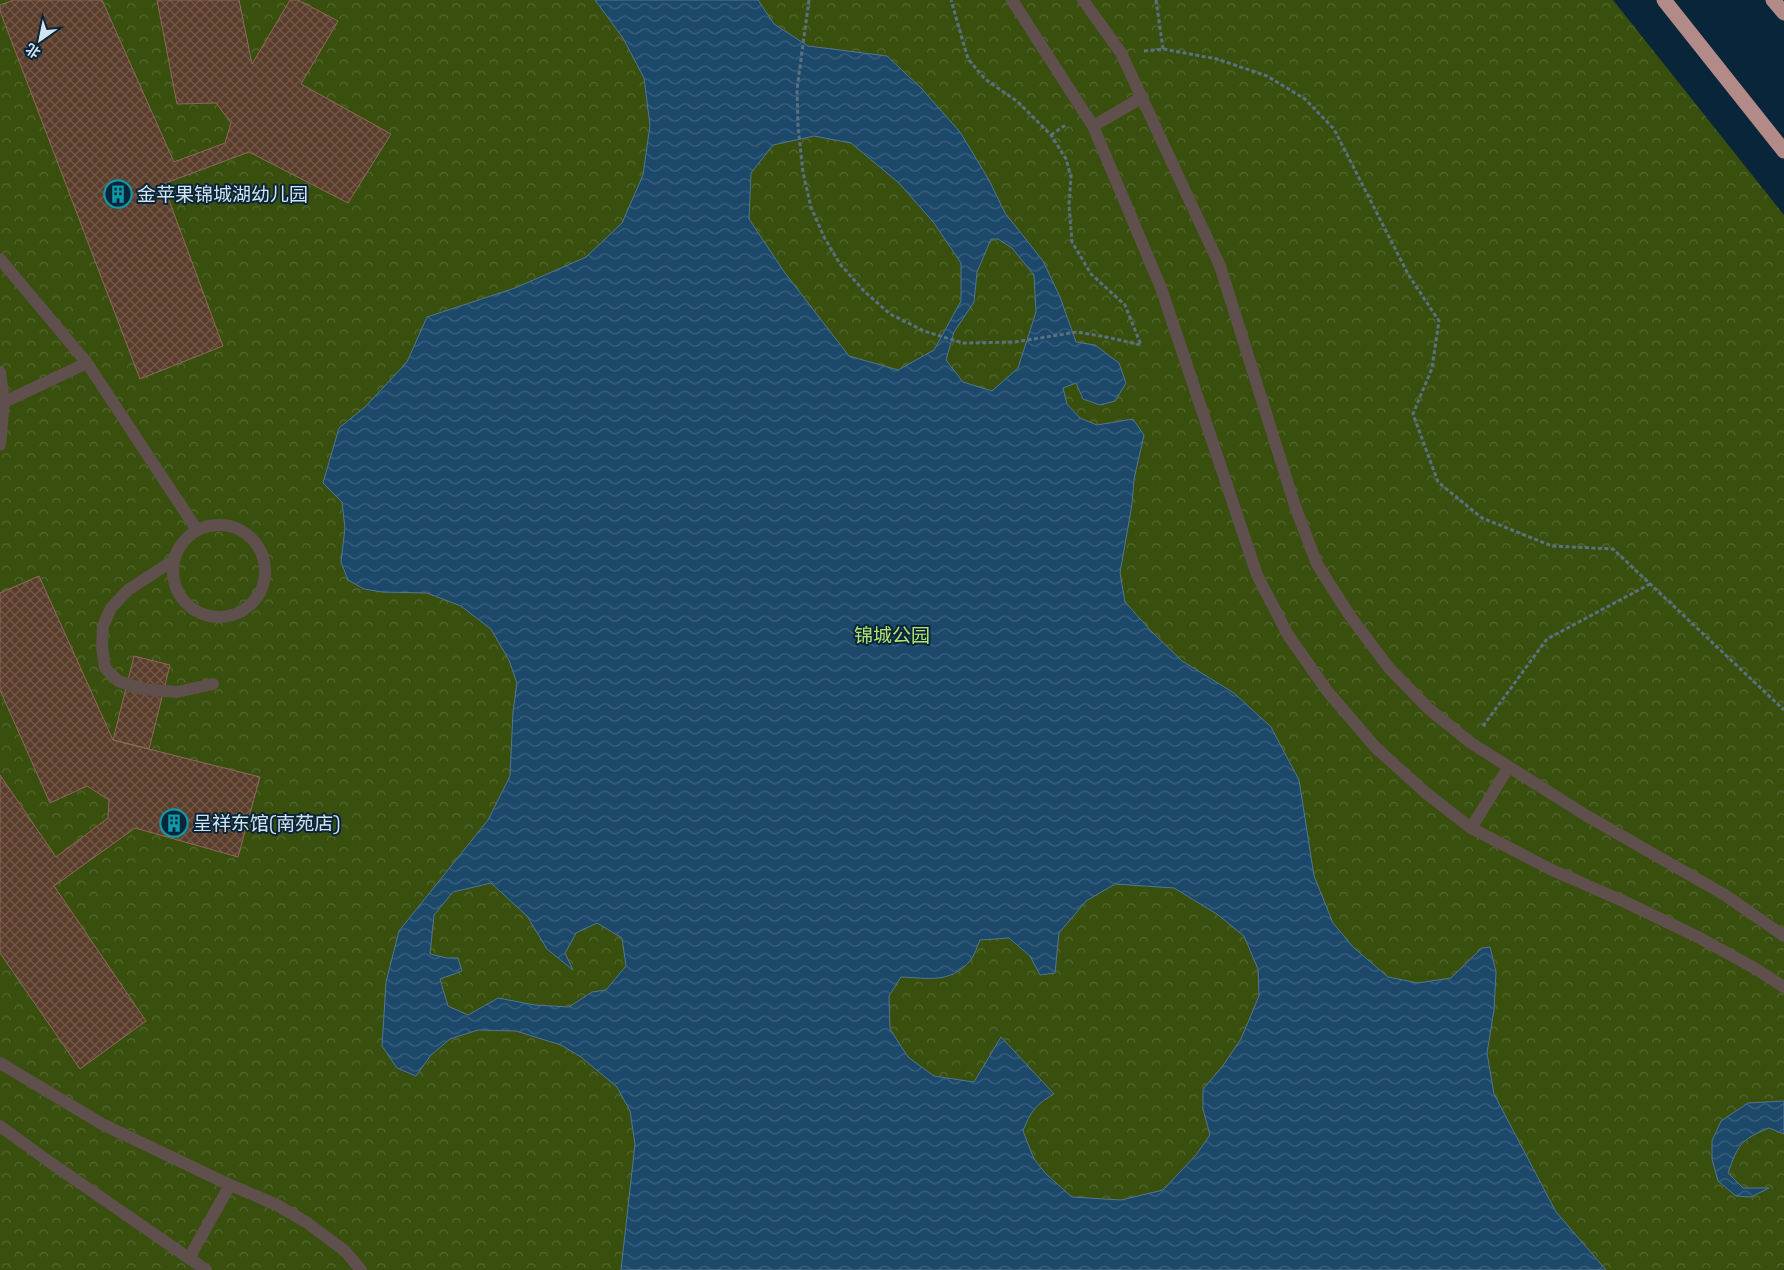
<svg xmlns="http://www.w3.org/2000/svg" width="1784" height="1270" font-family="'Space Grotesk','Noto Sans SC',sans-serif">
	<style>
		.park { fill: url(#park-crowns) }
		.water { fill: url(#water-waves); stroke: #537692; fill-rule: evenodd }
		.building { fill: url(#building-cross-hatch); stroke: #8c6b59 }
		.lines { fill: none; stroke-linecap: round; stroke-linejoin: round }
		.path { stroke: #597182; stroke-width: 3; stroke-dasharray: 4 2.5; stroke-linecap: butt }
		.service { stroke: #5f4f4d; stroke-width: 12 }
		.motorway { stroke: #b28a87; stroke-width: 15 }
		.labels { text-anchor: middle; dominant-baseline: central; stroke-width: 4; stroke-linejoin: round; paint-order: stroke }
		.poi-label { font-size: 19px; fill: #d3e3f0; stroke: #092539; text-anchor: start }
		.park-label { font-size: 19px; fill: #b7e470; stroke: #092539 }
	</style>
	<defs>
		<pattern id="park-crowns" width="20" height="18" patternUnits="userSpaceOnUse" patternTransform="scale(1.25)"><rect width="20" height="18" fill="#394f0e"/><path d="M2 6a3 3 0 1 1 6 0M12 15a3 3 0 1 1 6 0" fill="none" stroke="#556831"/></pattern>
		<pattern id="water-waves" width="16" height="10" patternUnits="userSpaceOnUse" patternTransform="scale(1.25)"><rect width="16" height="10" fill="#1c4869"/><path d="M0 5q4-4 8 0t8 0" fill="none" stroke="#3c627f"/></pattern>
		<pattern id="building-cross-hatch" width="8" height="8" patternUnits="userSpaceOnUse" patternTransform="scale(1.25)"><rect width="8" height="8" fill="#5b3d2c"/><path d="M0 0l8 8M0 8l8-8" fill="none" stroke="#72594b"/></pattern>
	</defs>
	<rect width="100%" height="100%" fill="#092539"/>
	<!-- park -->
	<path class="park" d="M 0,0 L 1613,0 L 1784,215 L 1784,1270 L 0,1270 Z"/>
	<!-- water -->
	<path class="water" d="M 595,0 L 758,0 L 774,24 L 808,46 L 887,56 L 921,88 L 960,132 L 989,180 L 1005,213 L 1043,261 L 1060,297 L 1076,342 L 1095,345 L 1119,363 L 1126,383 L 1115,401 L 1100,405 L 1083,399 L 1076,383 L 1063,388 L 1067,404 L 1080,418 L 1097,425 L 1133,419 L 1144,435 L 1134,479 L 1132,504 L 1120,573 L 1125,602 L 1151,631 L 1182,661 L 1234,693 L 1271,727 L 1299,780 L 1314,876 L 1333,923 L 1353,947 L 1388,977 L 1418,983 L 1451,978 L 1482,948 L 1490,947 L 1496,972 L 1494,1010 L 1487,1053 L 1494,1094 L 1556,1212 L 1606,1270 L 621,1270 L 635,1144 L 630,1111 L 617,1087 L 581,1057 L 561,1045 L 516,1031 L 478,1030 L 450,1039 L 431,1055 L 416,1076 L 397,1068 L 382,1046 L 386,982 L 399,931 L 488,820 L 510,776 L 513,712 L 517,683 L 509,660 L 491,629 L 461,606 L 427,593 L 382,592 L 364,589 L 348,580 L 341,562 L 345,528 L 342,502 L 323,483 L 339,428 L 365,407 L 407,362 L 427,317 L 515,288 L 586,257 L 622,223 L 643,175 L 650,125 L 644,78 L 623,38 ZM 814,136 L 851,143 L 899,183 L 934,223 L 961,263 L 961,301 L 934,350 L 898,370 L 849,356 L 785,273 L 749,219 L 751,173 L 773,145 ZM 991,239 L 998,239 L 1012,248 L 1034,275 L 1036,312 L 1018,368 L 992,391 L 963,382 L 946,360 L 954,332 L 974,302 L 977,272 ZM 491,883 L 527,916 L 547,949 L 573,970 L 565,953 L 576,933 L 597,923 L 622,938 L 626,966 L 606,990 L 592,992 L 569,1007 L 535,1005 L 498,998 L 468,1015 L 448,1006 L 440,979 L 462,971 L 458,958 L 447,958 L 430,954 L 434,915 L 453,892 ZM 1115,884 L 1174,888 L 1217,914 L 1244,936 L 1258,969 L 1259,996 L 1241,1039 L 1222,1067 L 1203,1089 L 1203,1109 L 1210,1135 L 1196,1155 L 1163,1190 L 1121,1200 L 1072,1197 L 1046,1174 L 1034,1159 L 1023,1131 C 1031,1111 1035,1105 1054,1094 L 1001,1037 L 974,1082 L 934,1076 L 908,1057 L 890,1029 L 889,996 L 901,977 C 929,978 949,984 970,961 C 975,955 977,946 980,940 L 1009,938 L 1030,956 L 1040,975 L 1055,973 L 1059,933 L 1086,901 Z
		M 1784,1101 L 1784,1134 L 1769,1128 C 1740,1140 1738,1145 1728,1173 L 1743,1188 L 1769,1188 L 1751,1197 L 1736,1196 L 1718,1181 L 1712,1159 L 1712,1141 L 1721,1121 L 1748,1103 Z"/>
	<!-- building -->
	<path class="building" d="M 14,0 L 102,0 L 174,162 L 225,143 L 231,123 L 216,103 L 177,104 L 157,0 L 239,0 L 252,64 L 290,0 L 298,0 L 338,21 L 301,84 L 391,134 L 348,203 L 249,152 L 163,184 L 223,346 L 140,379 L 0,11 L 0,5 Z
		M 39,576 L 113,740 L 260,777 L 238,857 L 135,828 L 54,886 L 146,1021 L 80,1069 L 0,953 L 0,775 L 56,857 L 108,818 L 109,800 L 87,786 L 50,803 L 0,690 L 0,593 Z
		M 134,656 L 170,665 L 149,749 L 113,740 Z"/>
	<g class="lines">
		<!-- path -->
		<path class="path" d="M 809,0 L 797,89 L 798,126 L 803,173 L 811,207 L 824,237 L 840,264 L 864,291 L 890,314 L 924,331 L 963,343 L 1015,342 L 1077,332 L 1106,337 L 1141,345 L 1125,305 L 1091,274 L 1072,242 L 1069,205 L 1071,177 L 1066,159 L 1051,135 L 1018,102 L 985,79 L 968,59 L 951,0
			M 1156,0 L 1163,49
			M 1144,51 L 1163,49 L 1217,59 L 1267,76 L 1305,99 L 1334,129 L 1408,274 L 1439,321 L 1432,368 L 1413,414 L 1438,482 L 1482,518 L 1552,546 L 1613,549 L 1784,710
			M 1051,135 L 1067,124
			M 1483,726 L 1547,639 L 1650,584"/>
		<!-- service -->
		<path class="service" d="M 1012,0 L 1093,126 L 1161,288 L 1257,575 L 1288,635 L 1328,692 L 1376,748 L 1426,793 L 1471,828 L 1552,870 L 1623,901 L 1698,937 L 1756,969 L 1784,987
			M 1083,0 L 1121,53 L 1220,266 L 1295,506 L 1317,564 L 1350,616 L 1389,668 L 1429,709 L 1471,743 L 1587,816 L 1725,895 L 1784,936
			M 1093,126 L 1143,97
			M 0,259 L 87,363 L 197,530
			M 0,372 L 4,402 L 0,445
			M 4,402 L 87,363
			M173 571a46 46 0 1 1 92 0a46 46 0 1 1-92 0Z
			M 174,560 L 128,590 L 111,608 L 103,626 L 102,647 L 105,668 L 118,681 L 142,689 L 177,692 L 213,684
			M 1471,828 L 1508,768
			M 0,1063 L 102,1124 L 230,1185 L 275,1204 L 306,1222 L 345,1251 L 361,1270
			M 0,1126 L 51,1163 L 206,1270
			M 189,1258 L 230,1185"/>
		<!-- motorway -->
		<path class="motorway" d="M 1664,0 L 1784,151
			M 1773,0 L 1784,13"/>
	</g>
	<!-- icons -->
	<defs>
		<g id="building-ring" transform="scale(1.4375)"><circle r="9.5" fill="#092539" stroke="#0f9aa8" stroke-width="1.5"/><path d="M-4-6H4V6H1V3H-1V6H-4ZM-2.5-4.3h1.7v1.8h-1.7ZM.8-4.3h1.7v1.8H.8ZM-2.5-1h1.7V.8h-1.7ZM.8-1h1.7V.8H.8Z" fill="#0f9aa8"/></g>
	</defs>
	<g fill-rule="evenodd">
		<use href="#building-ring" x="118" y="194"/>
		<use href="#building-ring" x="174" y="823"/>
	</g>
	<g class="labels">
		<!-- poi labels -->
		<g class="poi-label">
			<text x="137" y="194">金苹果锦城湖幼儿园</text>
			<text x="193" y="823">呈祥东馆(南苑店)</text>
		</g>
		<!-- park labels -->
		<g class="park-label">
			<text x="892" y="635">锦城公园</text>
		</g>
	</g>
	<!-- north arrow -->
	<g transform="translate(40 40) rotate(213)" stroke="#092539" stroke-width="4" paint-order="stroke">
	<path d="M0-4L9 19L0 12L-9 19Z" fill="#d3e3f0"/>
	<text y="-8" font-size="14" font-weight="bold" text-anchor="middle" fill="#d3e3f0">北</text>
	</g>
</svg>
